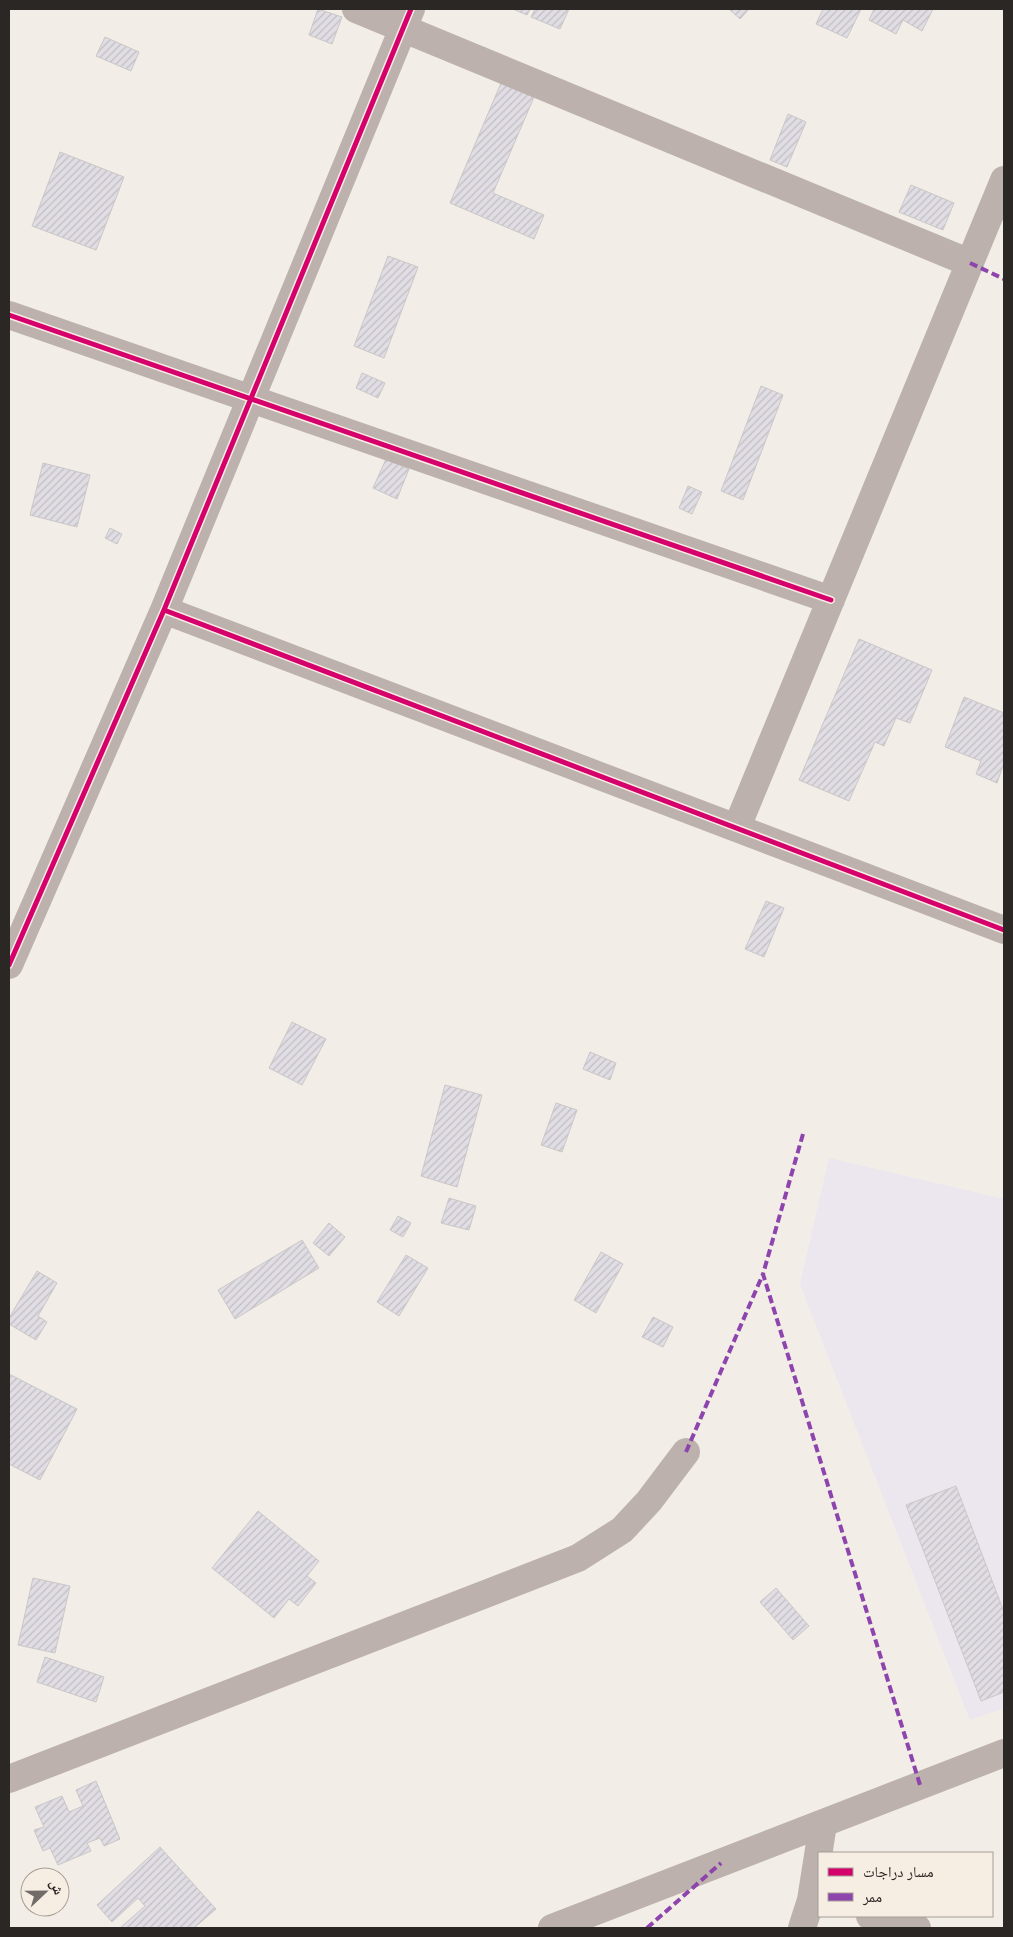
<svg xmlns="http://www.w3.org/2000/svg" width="1013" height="1937" font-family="Raleway,'Noto Naskh Arabic',sans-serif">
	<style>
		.education { fill: #ece6ef }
		.building { fill: url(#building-hatch); stroke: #cac7c7 }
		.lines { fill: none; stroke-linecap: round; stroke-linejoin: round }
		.minor { stroke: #bcb1ac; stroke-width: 28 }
		.quiet { stroke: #8e44ad; stroke-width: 4; stroke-dasharray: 8 4; stroke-linecap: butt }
		.cycleway-casing { stroke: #f6ede3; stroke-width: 8 }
		.cycleway { stroke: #d6006c; stroke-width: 5 }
	</style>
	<defs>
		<pattern id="building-hatch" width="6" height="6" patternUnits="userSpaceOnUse" patternTransform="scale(1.25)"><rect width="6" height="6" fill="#e1dde4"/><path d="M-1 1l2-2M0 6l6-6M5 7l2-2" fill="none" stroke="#c1bec3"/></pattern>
	</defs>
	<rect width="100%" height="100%" fill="#f2ede7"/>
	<!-- education -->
	<path class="education" d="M 829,1158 L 1004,1199 L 1004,1708 L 970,1720 L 800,1284 Z"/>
	<!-- building -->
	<path class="building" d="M 318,9 L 342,17 L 332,44 L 309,35 Z
		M 513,9 L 530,9 L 527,15 Z
		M 535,9 L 569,9 L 560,29 L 531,17 Z
		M 729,9 L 749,9 L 740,19 Z
		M 823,9 L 861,9 L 847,38 L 816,24 Z
		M 874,9 L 933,9 L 922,31 L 903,20 L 896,34 L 869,20 Z
		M 105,37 L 139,52 L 131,71 L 96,56 Z
		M 501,83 L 534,97 L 493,193 L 544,215 L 534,239 L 450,203 Z
		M 788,114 L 806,122 L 787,167 L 770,160 Z
		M 60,152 L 124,177 L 96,250 L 32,226 Z
		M 911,185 L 954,203 L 943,230 L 899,212 Z
		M 388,256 L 418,267 L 384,358 L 354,346 Z
		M 362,373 L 385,383 L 378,398 L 356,388 Z
		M 761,386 L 783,395 L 743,500 L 721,491 Z
		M 386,459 L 409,469 L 397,499 L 373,488 Z
		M 43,463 L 90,475 L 77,527 L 30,515 Z
		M 688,486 L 702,492 L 692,514 L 679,508 Z
		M 110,528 L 122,534 L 117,544 L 105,538 Z
		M 859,639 L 932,670 L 910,723 L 896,718 L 884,746 L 875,742 L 849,801 L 799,780 Z
		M 964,697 L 1004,713 L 1004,763 L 997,783 L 976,774 L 981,761 L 945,747 Z
		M 766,901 L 784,908 L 764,957 L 745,949 Z
		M 292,1022 L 326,1039 L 302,1085 L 269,1068 Z
		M 590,1052 L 616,1063 L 610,1080 L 583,1069 Z
		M 445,1085 L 482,1095 L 457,1187 L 421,1176 Z
		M 556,1103 L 577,1110 L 562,1152 L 541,1145 Z
		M 449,1198 L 476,1206 L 469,1230 L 441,1223 Z
		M 398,1216 L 411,1223 L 403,1237 L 390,1230 Z
		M 329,1223 L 345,1237 L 329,1256 L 313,1243 Z
		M 302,1240 L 319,1268 L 235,1319 L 218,1290 Z
		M 601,1252 L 623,1264 L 596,1313 L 574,1300 Z
		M 406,1255 L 428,1268 L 399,1316 L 377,1302 Z
		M 37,1271 L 57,1283 L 38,1316 L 47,1322 L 36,1340 L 9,1324 L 9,1318 Z
		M 653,1317 L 673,1327 L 663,1347 L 642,1337 Z
		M 9,1374 L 77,1409 L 40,1480 L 9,1464 Z
		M 956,1486 L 1004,1612 L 1004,1692 L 981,1701 L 906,1505 Z
		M 258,1511 L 319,1561 L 307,1576 L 316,1583 L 298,1606 L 289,1599 L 274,1618 L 212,1568 Z
		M 33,1578 L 70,1586 L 55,1653 L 18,1645 Z
		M 776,1588 L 809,1626 L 793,1640 L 760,1602 Z
		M 45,1657 L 104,1677 L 96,1702 L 37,1682 Z
		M 96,1781 L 120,1839 L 104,1846 L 100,1838 L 87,1843 L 91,1851 L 58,1865 L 50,1848 L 43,1851 L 34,1830 L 44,1827 L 35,1807 L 62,1796 L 69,1812 L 83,1806 L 76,1790 Z
		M 160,1847 L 216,1909 L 194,1928 L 120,1928 L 145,1906 L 138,1898 L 112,1922 L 97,1905 Z"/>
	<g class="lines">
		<!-- minor -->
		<path class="minor" d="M 356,9 L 970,263
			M 9,315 L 831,600
			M 164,610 L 1004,930
			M 737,827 L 1004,180
			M 9,965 L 164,610 L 411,9
			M 9,1779 L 578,1558 L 622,1530 L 649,1501 L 686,1452
			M 870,1916 L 917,1928
			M 552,1928 L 1004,1753
			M 802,1928 L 811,1900 L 823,1824"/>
		<!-- quiet -->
		<path class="quiet" d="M 970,263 L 1004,279
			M 803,1134 L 763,1274 L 920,1785
			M 686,1452 L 763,1274
			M 647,1928 L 721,1863"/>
		<!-- cycleway casing -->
		<g class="cycleway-casing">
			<path id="cycleway" d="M 9,315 L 831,600
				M 164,610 L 1004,930
				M 9,965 L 164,610 L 411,9"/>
		</g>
		<!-- cycleway -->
		<use href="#cycleway" class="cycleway"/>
	</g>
	<!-- border -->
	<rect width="1013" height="1937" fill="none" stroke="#2b2724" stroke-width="20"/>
	<!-- legend -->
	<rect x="818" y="1852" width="175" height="65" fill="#f6ede3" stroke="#a59e97"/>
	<rect x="828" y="1868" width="25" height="8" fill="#d6006c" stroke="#a59e97"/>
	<text x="863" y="1877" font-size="15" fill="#2b2724">مسار دراجات</text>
	<rect x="828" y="1893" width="25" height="8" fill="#8e44ad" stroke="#a59e97"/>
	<text x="863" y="1902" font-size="15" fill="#2b2724">ممر</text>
	<!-- north arrow -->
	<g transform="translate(45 1892) rotate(68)"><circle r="24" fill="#f6ede3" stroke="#a59e97"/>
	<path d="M0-4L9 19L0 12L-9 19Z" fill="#716c68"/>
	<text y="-8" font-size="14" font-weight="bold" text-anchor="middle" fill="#2b2724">ش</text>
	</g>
</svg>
